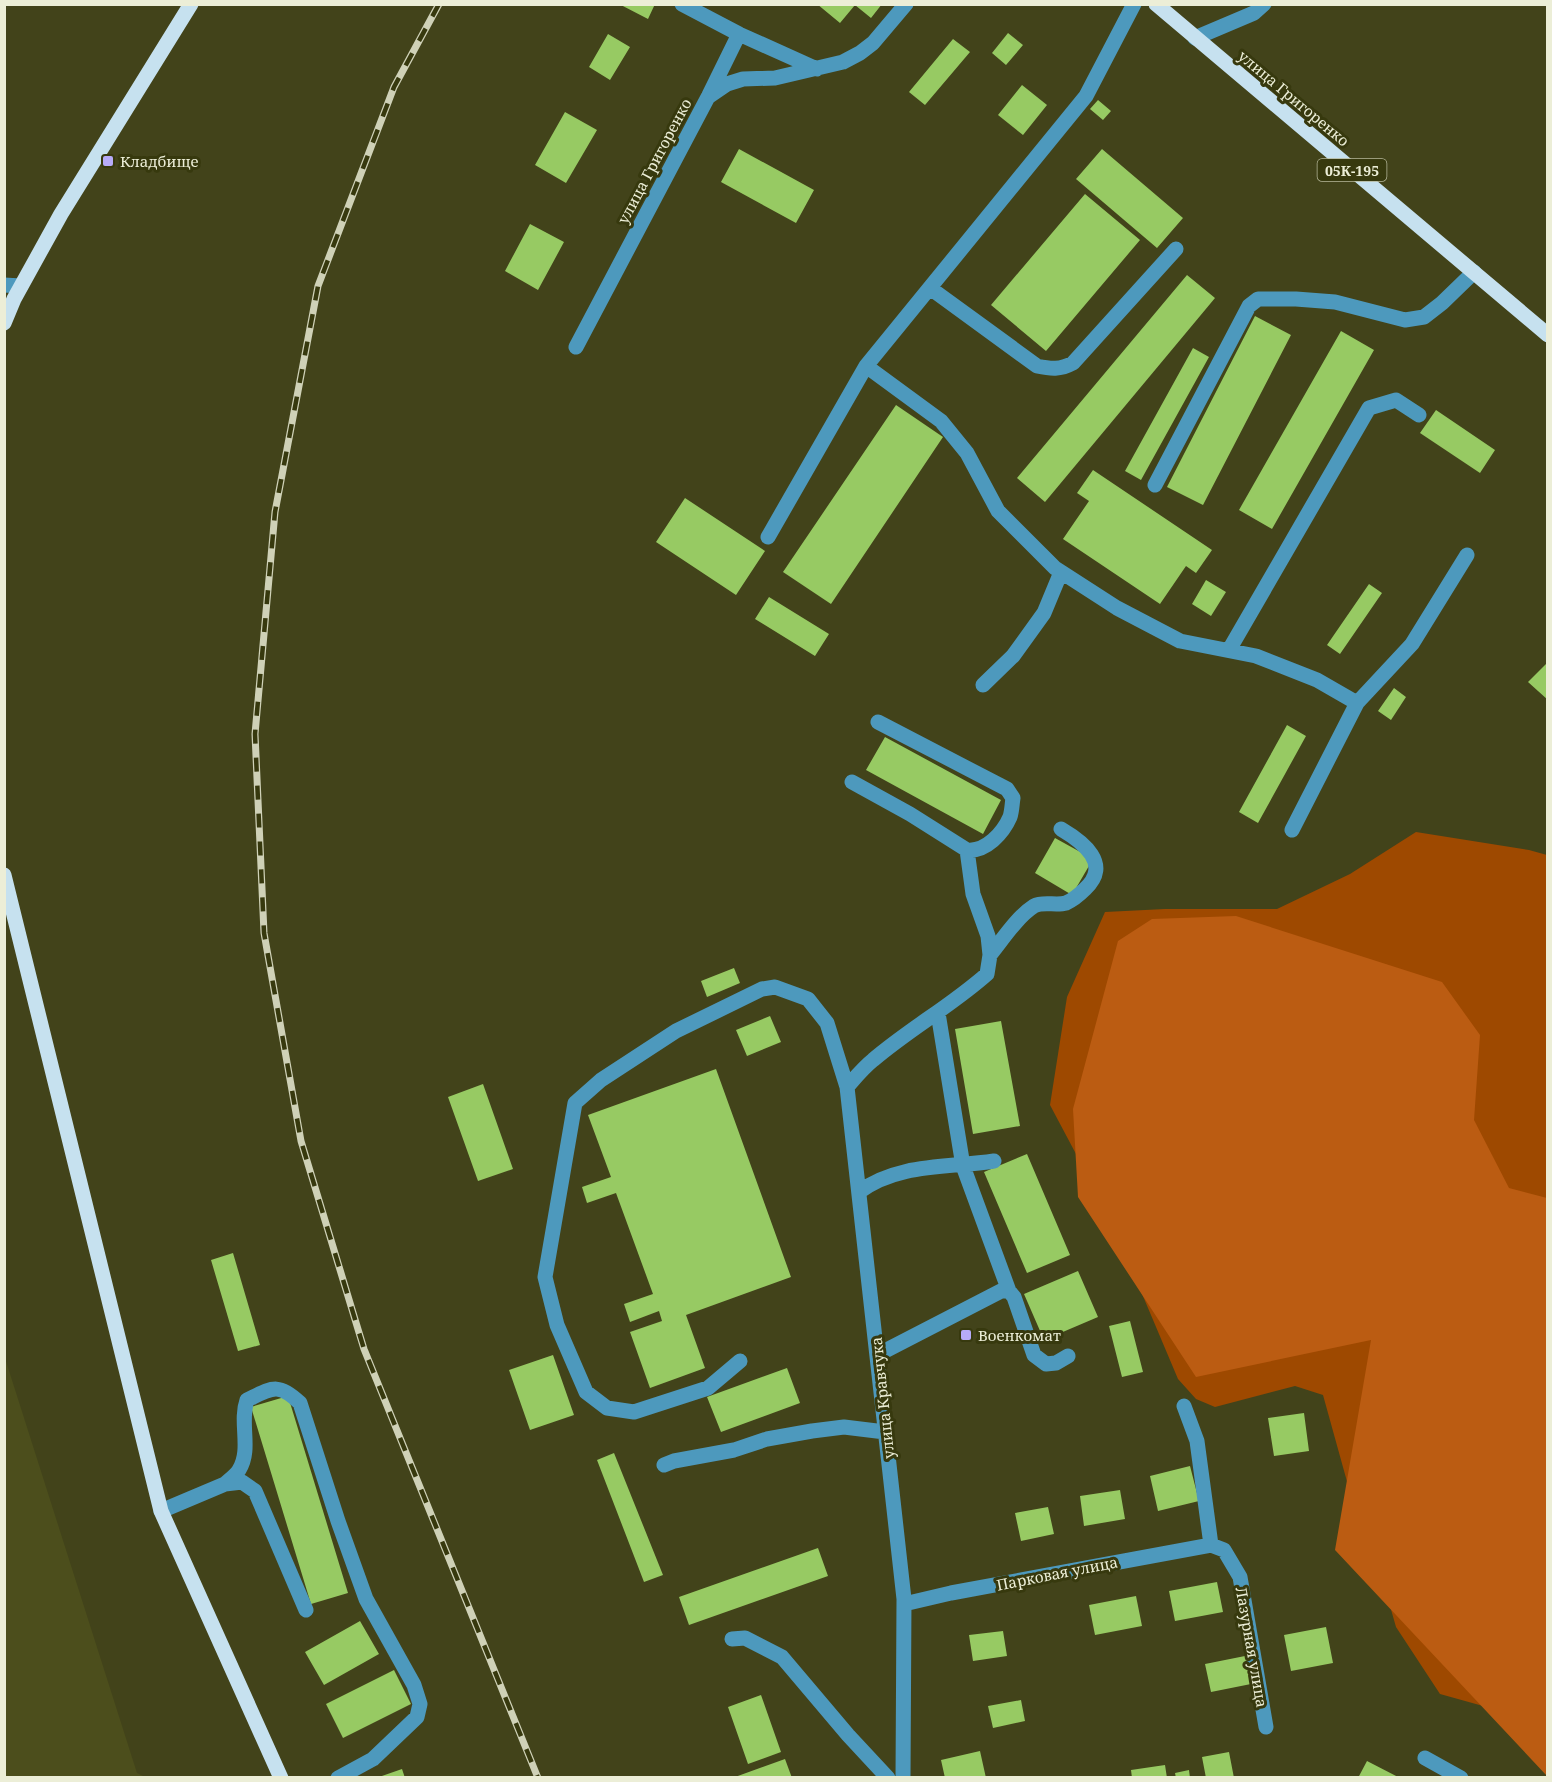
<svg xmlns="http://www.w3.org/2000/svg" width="1552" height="1782" font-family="'Noto Serif',serif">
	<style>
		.built { fill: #4c4e1c }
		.green { fill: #9e4900 }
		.forest { fill: #bb5c12 }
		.building { fill: #97ca63 }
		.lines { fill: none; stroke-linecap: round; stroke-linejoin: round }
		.minor { stroke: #4d99bd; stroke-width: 15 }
		.major { stroke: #c6e1ef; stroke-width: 15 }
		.rail-casing { stroke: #cfd1b7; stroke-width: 7 }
		.rail { stroke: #37390e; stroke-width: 4.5; stroke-dasharray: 14; stroke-linecap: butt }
		.poi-dot { fill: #b7abf8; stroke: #37390e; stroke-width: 2 }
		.labels { text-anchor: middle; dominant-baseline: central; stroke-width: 6; stroke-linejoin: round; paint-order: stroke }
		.shield { fill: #37390e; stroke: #b6b89b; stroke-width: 1.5 }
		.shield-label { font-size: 14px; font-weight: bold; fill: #eceed7 }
		.street-label { font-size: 15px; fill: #eceed7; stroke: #37390e }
		.poi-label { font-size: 15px; fill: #eceed7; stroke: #37390e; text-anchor: start }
	</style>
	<rect width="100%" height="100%" fill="#42431a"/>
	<!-- built -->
	<path class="built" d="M 4,1355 L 137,1773 L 145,1777 L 5,1777 Z"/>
	<!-- green -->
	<path class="green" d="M 1416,832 L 1529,850 L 1547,855 L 1547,1724 L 1440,1694 L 1396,1627 L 1380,1571 L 1351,1496 L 1323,1395 L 1295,1386 L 1215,1407 L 1196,1399 L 1178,1379 L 1110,1218 L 1050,1105 L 1067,997 L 1105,912 L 1165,909 L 1277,909 L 1350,874 Z"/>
	<!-- forest -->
	<path class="forest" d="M 1236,916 L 1442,982 L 1480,1035 L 1474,1120 L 1509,1188 L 1547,1198 L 1547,1776 L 1335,1550 L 1371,1340 L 1196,1377 L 1078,1197 L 1073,1109 L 1118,941 L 1152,919 Z"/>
	<!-- building -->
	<path class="building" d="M 619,4 L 655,4 L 648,19 Z
		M 817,4 L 882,4 L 871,18 L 855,5 L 840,23 Z
		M 1008,33 L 1023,45 L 1006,65 L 992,53 Z
		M 608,34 L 630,47 L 610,80 L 589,67 Z
		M 953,39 L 970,52 L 925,105 L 909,92 Z
		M 1022,85 L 1047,105 L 1023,135 L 998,115 Z
		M 1098,100 L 1111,111 L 1103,120 L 1090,109 Z
		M 565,112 L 597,130 L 566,183 L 535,165 Z
		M 739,149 L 814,190 L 796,223 L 721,182 Z
		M 1102,149 L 1183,218 L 1157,248 L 1076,179 Z
		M 1085,194 L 1140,240 L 1046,351 L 991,305 Z
		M 530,224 L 564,242 L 538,290 L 505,271 Z
		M 1187,275 L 1215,298 L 1045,502 L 1017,478 Z
		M 1255,316 L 1291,335 L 1203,505 L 1167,487 Z
		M 1341,331 L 1374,350 L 1272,529 L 1239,510 Z
		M 1193,348 L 1209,357 L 1141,480 L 1125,471 Z
		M 896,405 L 943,437 L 831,604 L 783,572 Z
		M 1436,410 L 1495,450 L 1480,473 L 1420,433 Z
		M 1093,470 L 1212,550 L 1196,573 L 1186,566 L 1160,604 L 1063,539 L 1089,501 L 1077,493 Z
		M 685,498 L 765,551 L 736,595 L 656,542 Z
		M 1206,580 L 1226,592 L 1211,616 L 1192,604 Z
		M 1369,584 L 1382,593 L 1340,654 L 1327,645 Z
		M 769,597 L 829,634 L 815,656 L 755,619 Z
		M 1548,662 L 1548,700 L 1528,682 Z
		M 1394,688 L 1406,697 L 1391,720 L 1378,711 Z
		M 1287,725 L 1306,736 L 1258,823 L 1239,812 Z
		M 885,737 L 1001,800 L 983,834 L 866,770 Z
		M 1055,838 L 1093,859 L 1072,895 L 1035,873 Z
		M 734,968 L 740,983 L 707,997 L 701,981 Z
		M 770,1016 L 781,1042 L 747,1056 L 736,1030 Z
		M 1001,1021 L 1020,1126 L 973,1134 L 955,1029 Z
		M 716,1069 L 791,1277 L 686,1315 L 705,1368 L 650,1388 L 630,1332 L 662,1321 L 659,1311 L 630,1322 L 624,1304 L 653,1294 L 616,1193 L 587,1203 L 582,1187 L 611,1177 L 588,1115 Z
		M 483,1084 L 513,1169 L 478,1181 L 448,1097 Z
		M 1027,1154 L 1070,1255 L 1027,1273 L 984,1172 Z
		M 233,1253 L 260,1345 L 238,1351 L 211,1260 Z
		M 1078,1271 L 1098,1317 L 1044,1340 L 1024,1294 Z
		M 1130,1321 L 1143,1372 L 1122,1377 L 1109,1326 Z
		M 553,1355 L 574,1415 L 530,1430 L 509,1370 Z
		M 787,1368 L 800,1403 L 721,1432 L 707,1397 Z
		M 288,1396 L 348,1593 L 311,1604 L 251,1407 Z
		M 1304,1413 L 1309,1451 L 1274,1456 L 1268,1418 Z
		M 614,1453 L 663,1575 L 644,1582 L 597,1460 Z
		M 1190,1466 L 1199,1501 L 1158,1511 L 1150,1476 Z
		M 1120,1490 L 1125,1519 L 1084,1526 L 1080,1496 Z
		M 1048,1507 L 1054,1534 L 1021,1541 L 1015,1513 Z
		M 818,1548 L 828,1576 L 689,1625 L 679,1597 Z
		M 1217,1582 L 1223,1612 L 1175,1621 L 1169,1591 Z
		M 1136,1596 L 1142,1626 L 1095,1635 L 1089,1605 Z
		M 360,1621 L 379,1654 L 324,1685 L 305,1652 Z
		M 1326,1627 L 1333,1663 L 1291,1671 L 1284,1635 Z
		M 1003,1631 L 1007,1656 L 973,1661 L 969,1635 Z
		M 1250,1655 L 1256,1683 L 1211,1692 L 1205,1664 Z
		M 394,1670 L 411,1704 L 343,1738 L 326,1704 Z
		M 761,1695 L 781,1752 L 748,1764 L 728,1707 Z
		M 1021,1700 L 1025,1721 L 993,1728 L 988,1706 Z
		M 980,1751 L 986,1778 L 945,1778 L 941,1760 Z
		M 1229,1752 L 1234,1778 L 1206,1778 L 1202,1757 Z
		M 785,1759 L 792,1778 L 735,1778 L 735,1777 Z
		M 1367,1761 L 1400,1778 L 1358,1778 Z
		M 1165,1765 L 1167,1778 L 1132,1778 L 1131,1770 Z
		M 402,1769 L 405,1778 L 379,1778 L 379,1777 Z
		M 1189,1770 L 1190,1778 L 1176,1778 L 1175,1773 Z"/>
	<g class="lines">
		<!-- minor -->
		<path class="minor" d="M 682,4 L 739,34
			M 1195,38 L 1254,13 L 1264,4
			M 709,95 L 739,34 L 817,69
			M 4,285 L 21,286
			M 930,288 L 1037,366 C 1051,369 1060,370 1073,363 L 1176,249
			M 576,347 L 708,97 L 727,84 L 743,79 L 775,78 L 843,62 L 860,53 L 873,43 L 906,4
			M 866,366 L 941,421 L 967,453 L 998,511 L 1055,568 L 1117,608 L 1180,641 L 1256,656 L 1317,680 L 1357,703 L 1292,830
			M 1155,485 L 1249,306 L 1258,299 L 1296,299 L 1335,302 L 1405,320 L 1424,317 L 1442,303 L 1474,272
			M 768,537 L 866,366 L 1086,96 L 1134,4
			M 1229,650 L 1369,408 L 1396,400 L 1419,415
			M 983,685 L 1013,656 L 1044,613 L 1061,572
			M 1357,703 L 1412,644 L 1467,555
			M 878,722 L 1007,789 L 1013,798 C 1012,804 1012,811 1010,817 C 1003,833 986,852 967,850
			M 990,955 C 1003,939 1017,917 1034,906 C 1043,901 1056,906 1066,903 C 1073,900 1080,894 1085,889 C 1112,864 1083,842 1061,829
			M 938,1013 L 963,1166 L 1009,1291
			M 847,1087 C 855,1078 863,1068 873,1060 C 909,1029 951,1006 987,974 L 990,955 L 988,936 L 973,894 L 967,850 L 910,814 L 852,782
			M 859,1192 C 898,1163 948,1168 994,1161
			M 877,1355 L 1001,1291 L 1009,1291 L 1014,1297 L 1034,1355 L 1046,1364 L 1056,1363 L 1068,1356
			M 740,1361 L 708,1388 L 634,1412 L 607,1408 L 586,1392 L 557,1325 L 545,1277 L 575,1103 L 601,1080 L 676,1031 L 762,989 L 775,987 L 808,999 L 827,1023 L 847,1087 L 904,1599 L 903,1778
			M 1184,1406 L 1197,1441 L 1211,1545
			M 664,1465 L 674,1461 L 734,1450 L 767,1439 L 812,1431 L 844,1427 L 885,1432
			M 225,1484 C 229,1480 236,1475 239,1470 C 252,1449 239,1423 247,1400 C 272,1388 278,1382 300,1403 L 338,1521 L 366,1599 L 414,1685 L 420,1704 L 417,1717 L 373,1759 L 338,1778
			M 161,1511 L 225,1484 L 242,1482 L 255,1491 L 306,1610
			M 904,1604 L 951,1593 L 1211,1545 L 1224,1550 L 1240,1577 L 1266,1727
			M 732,1639 L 745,1638 L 782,1657 L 848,1735 L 888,1778
			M 1425,1758 L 1461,1778"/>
		<!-- major -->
		<path class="major" d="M 1156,4 L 1548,335
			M 4,323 L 14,299 L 61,214 L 191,4
			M 4,875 L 161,1511 L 281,1778"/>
		<!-- rail casing -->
		<g class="rail-casing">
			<path id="rail" d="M 439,4 L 394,87 L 318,286 L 275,512 L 255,734 L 264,933 L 301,1141 L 364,1349 L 538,1778"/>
		</g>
		<!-- rail -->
		<use href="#rail" class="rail"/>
	</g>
	<!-- markers -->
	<g class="poi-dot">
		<rect x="102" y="155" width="12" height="12" rx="3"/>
		<rect x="960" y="1329" width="12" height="12" rx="3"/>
	</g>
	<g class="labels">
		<!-- shield labels -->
		<rect class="shield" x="1317.5" y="159" width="69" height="22" rx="4.5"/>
		<g class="shield-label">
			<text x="1352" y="170">05К-195</text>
		</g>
		<!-- street labels -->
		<g class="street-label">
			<text transform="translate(1294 98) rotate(40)">улица Григоренко</text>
			<text transform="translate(654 161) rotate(-62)">улица Григоренко</text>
			<text transform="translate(882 1398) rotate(-96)">улица Кравчука</text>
			<text transform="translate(1057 1573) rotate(-11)">Парковая улица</text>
			<text transform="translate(1252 1647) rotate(80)">Лазурная улица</text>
		</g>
		<!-- poi labels -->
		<g class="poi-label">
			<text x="120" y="161">Кладбище</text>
			<text x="978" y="1335">Военкомат</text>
		</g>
	</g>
	<!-- border -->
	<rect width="1552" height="1782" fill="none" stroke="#eceed7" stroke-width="12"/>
</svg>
